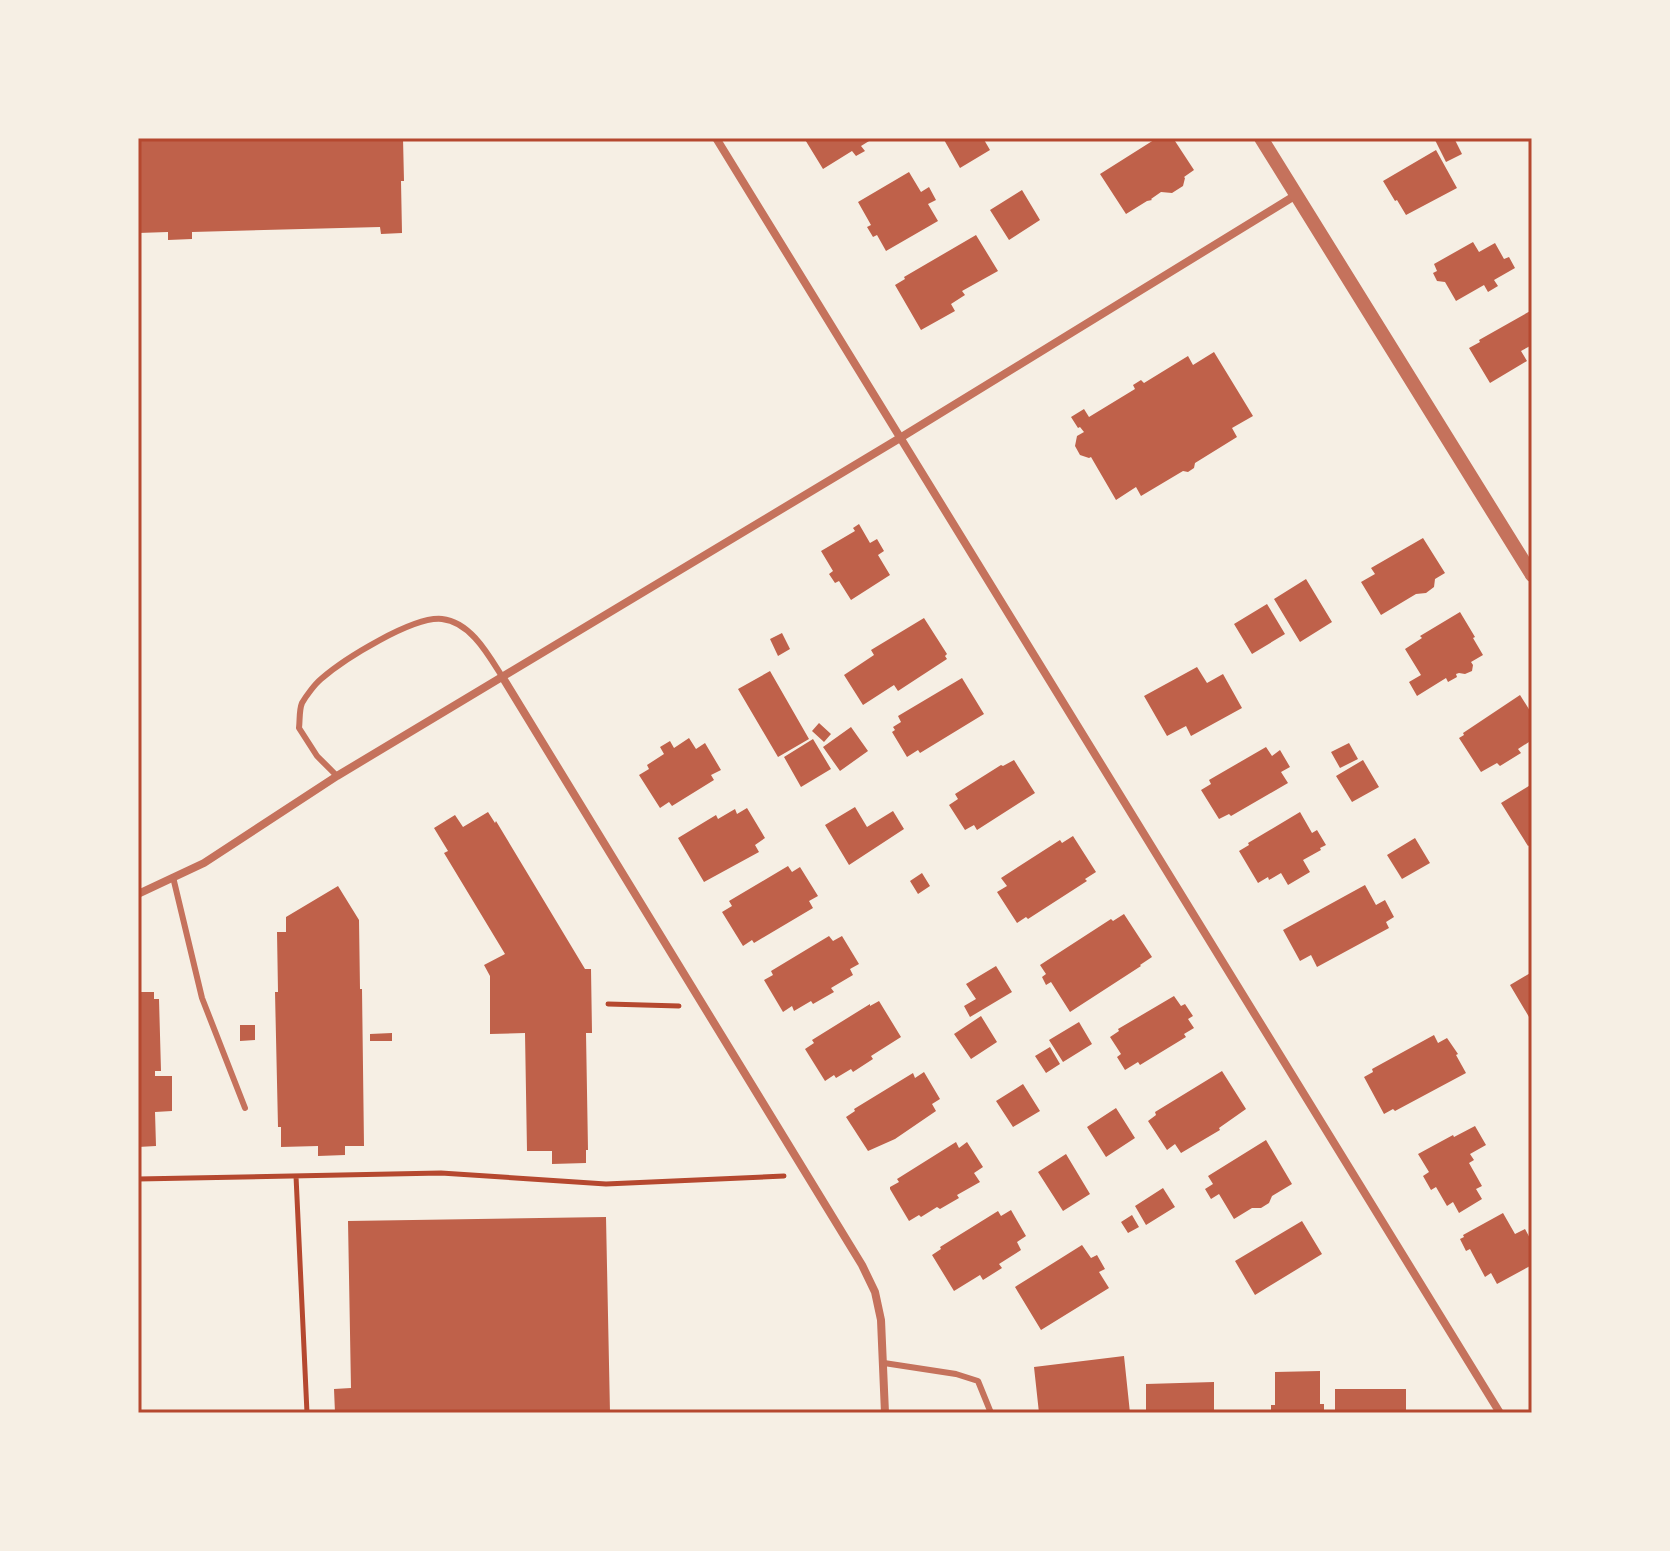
<svg xmlns="http://www.w3.org/2000/svg" width="1670" height="1551" font-family="Merriweather,serif">
	<style>
		.building { fill: #bf614a }
		.lines { fill: none; stroke-linecap: round; stroke-linejoin: round }
		.path { stroke: #b5482f; stroke-width: 5 }
		.service { stroke: #c5725c; stroke-width: 6 }
		.minor { stroke: #c5725c; stroke-width: 8 }
		.tertiary { stroke: #c5725c; stroke-width: 14 }
		.neatline { fill: none; stroke: #b5482f; stroke-width: 3 }
	</style>
	<rect width="100%" height="100%" fill="#f6efe4"/>
	<!-- building -->
	<path class="building" d="M 138,138 L 403,138 L 404,181 L 401,181 L 402,233 L 381,234 L 380,227 L 192,232 L 192,239 L 168,240 L 168,232 L 138,233 Z
		M 804,138 L 874,138 L 861,146 L 865,151 L 856,156 L 852,151 L 823,169 Z
		M 943,138 L 983,138 L 990,150 L 960,168 Z
		M 1157,138 L 1161,140 L 1164,138 L 1173,138 L 1194,170 L 1184,177 L 1185,178 L 1183,186 L 1172,193 L 1161,192 L 1151,199 L 1152,200 L 1147,201 L 1126,214 L 1100,174 Z
		M 1434,138 L 1454,138 L 1462,154 L 1446,162 Z
		M 1436,150 L 1457,188 L 1406,215 L 1397,200 L 1395,201 L 1383,181 Z
		M 909,172 L 921,192 L 929,187 L 936,200 L 928,204 L 938,221 L 886,251 L 877,235 L 873,237 L 867,227 L 871,225 L 858,202 Z
		M 1022,190 L 1040,220 L 1009,240 L 990,210 Z
		M 976,235 L 998,271 L 962,291 L 965,295 L 951,304 L 955,311 L 921,330 L 895,285 L 905,279 L 904,277 Z
		M 1473,242 L 1479,252 L 1495,243 L 1504,259 L 1509,257 L 1515,268 L 1494,280 L 1498,286 L 1488,292 L 1484,285 L 1456,301 L 1445,282 L 1437,281 L 1433,273 L 1437,271 L 1434,264 Z
		M 1532,310 L 1532,345 L 1521,351 L 1527,361 L 1490,383 L 1469,348 L 1480,342 L 1479,340 Z
		M 1214,352 L 1253,416 L 1232,428 L 1237,437 L 1195,463 L 1194,468 L 1188,472 L 1183,471 L 1141,496 L 1136,487 L 1116,500 L 1091,457 L 1089,458 L 1080,455 L 1075,446 L 1077,436 L 1084,432 L 1080,427 L 1078,428 L 1071,417 L 1084,409 L 1089,417 L 1135,389 L 1133,385 L 1141,380 L 1144,383 L 1188,356 L 1193,365 Z
		M 859,524 L 870,543 L 877,539 L 884,551 L 878,555 L 890,575 L 851,600 L 839,581 L 835,583 L 829,574 L 833,571 L 821,551 L 855,531 L 853,528 Z
		M 1423,538 L 1445,573 L 1435,579 L 1434,587 L 1426,593 L 1416,594 L 1381,615 L 1361,582 L 1375,574 L 1371,568 Z
		M 1306,579 L 1332,622 L 1300,642 L 1274,599 Z
		M 1267,604 L 1285,634 L 1252,654 L 1234,624 Z
		M 1460,612 L 1475,637 L 1473,638 L 1483,655 L 1471,662 L 1473,665 L 1472,671 L 1465,674 L 1459,673 L 1456,674 L 1457,677 L 1448,682 L 1446,678 L 1417,696 L 1409,682 L 1421,675 L 1405,649 L 1422,638 L 1420,636 Z
		M 924,618 L 947,654 L 945,656 L 947,659 L 898,691 L 894,685 L 863,705 L 844,675 L 874,655 L 871,650 Z
		M 782,633 L 790,649 L 778,656 L 770,639 Z
		M 1197,667 L 1207,683 L 1223,674 L 1242,708 L 1191,736 L 1186,726 L 1167,736 L 1144,696 Z
		M 770,671 L 809,739 L 778,757 L 738,689 Z
		M 962,678 L 984,714 L 920,753 L 918,750 L 907,757 L 892,732 L 895,730 L 893,727 L 901,722 L 898,716 Z
		M 1520,695 L 1532,714 L 1532,740 L 1518,749 L 1521,753 L 1500,766 L 1497,763 L 1481,772 L 1459,738 L 1464,735 L 1463,733 Z
		M 819,723 L 831,734 L 824,742 L 812,731 Z
		M 851,727 L 868,751 L 840,771 L 823,747 Z
		M 689,738 L 696,749 L 705,743 L 721,770 L 711,775 L 714,780 L 672,806 L 669,802 L 660,808 L 639,775 L 649,769 L 647,765 L 664,754 L 660,747 L 670,741 L 674,748 Z
		M 813,739 L 831,769 L 801,787 L 784,757 Z
		M 1349,743 L 1358,759 L 1340,768 L 1331,752 Z
		M 1266,747 L 1272,756 L 1280,750 L 1290,767 L 1281,772 L 1288,783 L 1231,816 L 1229,814 L 1219,819 L 1201,790 L 1211,784 L 1209,780 Z
		M 1014,760 L 1035,793 L 977,830 L 974,825 L 965,830 L 949,805 L 958,799 L 955,794 L 1001,765 L 1003,766 Z
		M 1363,760 L 1379,787 L 1352,802 L 1336,776 Z
		M 1532,784 L 1532,844 L 1528,846 L 1501,803 Z
		M 855,807 L 867,827 L 893,811 L 904,829 L 849,865 L 825,825 Z
		M 747,808 L 765,838 L 755,845 L 759,852 L 704,882 L 678,838 L 716,815 L 718,819 L 735,809 L 737,814 Z
		M 488,812 L 495,823 L 496,821 L 585,969 L 591,969 L 592,1033 L 586,1033 L 588,1150 L 586,1150 L 586,1163 L 552,1164 L 552,1151 L 527,1151 L 525,1033 L 490,1034 L 490,976 L 484,965 L 505,954 L 444,853 L 448,851 L 434,828 L 455,815 L 463,827 Z
		M 1300,812 L 1312,833 L 1317,830 L 1326,845 L 1320,848 L 1321,850 L 1303,860 L 1310,872 L 1288,885 L 1281,873 L 1269,880 L 1268,877 L 1258,883 L 1239,851 L 1249,845 L 1248,843 Z
		M 1073,836 L 1096,872 L 1085,879 L 1087,881 L 1028,919 L 1026,917 L 1017,923 L 997,892 L 1007,886 L 1001,878 L 1060,840 L 1062,843 Z
		M 1415,838 L 1430,863 L 1402,879 L 1387,855 Z
		M 788,866 L 792,872 L 800,867 L 818,896 L 809,901 L 813,908 L 754,943 L 752,940 L 743,946 L 722,912 L 732,906 L 729,901 Z
		M 922,873 L 930,886 L 918,894 L 910,881 Z
		M 1365,885 L 1376,905 L 1385,900 L 1394,917 L 1386,922 L 1389,928 L 1317,967 L 1311,955 L 1300,961 L 1283,930 Z
		M 338,886 L 359,920 L 360,989 L 362,989 L 364,1146 L 345,1146 L 345,1155 L 318,1156 L 318,1146 L 281,1147 L 281,1127 L 278,1127 L 275,992 L 278,992 L 277,932 L 286,932 L 286,917 Z
		M 1124,914 L 1152,957 L 1140,965 L 1141,966 L 1070,1012 L 1051,982 L 1046,985 L 1042,977 L 1046,974 L 1040,965 L 1111,919 L 1113,921 Z
		M 829,936 L 833,941 L 842,936 L 859,964 L 850,969 L 853,975 L 831,988 L 834,992 L 813,1004 L 811,1001 L 794,1011 L 792,1006 L 783,1012 L 764,980 L 773,975 L 771,971 Z
		M 996,966 L 1012,992 L 970,1017 L 964,1006 L 976,999 L 966,984 Z
		M 1532,972 L 1532,1022 L 1510,985 Z
		M 138,992 L 154,992 L 154,999 L 159,999 L 161,1071 L 155,1071 L 155,1076 L 172,1076 L 172,1111 L 155,1112 L 156,1146 L 138,1147 Z
		M 1174,996 L 1181,1006 L 1185,1004 L 1193,1016 L 1188,1019 L 1194,1028 L 1184,1034 L 1186,1037 L 1140,1065 L 1138,1062 L 1125,1070 L 1117,1057 L 1121,1054 L 1110,1037 L 1119,1031 L 1118,1029 Z
		M 879,1001 L 901,1037 L 871,1056 L 873,1059 L 853,1072 L 851,1069 L 836,1078 L 834,1075 L 825,1081 L 805,1049 L 814,1043 L 812,1040 L 870,1004 L 870,1006 Z
		M 981,1016 L 997,1042 L 971,1059 L 954,1034 Z
		M 1079,1022 L 1092,1044 L 1063,1062 L 1049,1040 Z
		M 240,1025 L 255,1025 L 255,1040 L 240,1041 Z
		M 392,1033 L 392,1041 L 370,1041 L 370,1034 Z
		M 1434,1035 L 1438,1043 L 1447,1038 L 1458,1054 L 1456,1055 L 1466,1073 L 1395,1111 L 1393,1109 L 1384,1114 L 1364,1077 L 1373,1072 L 1372,1069 Z
		M 1050,1047 L 1060,1064 L 1046,1073 L 1035,1056 Z
		M 1222,1071 L 1246,1109 L 1219,1128 L 1220,1130 L 1181,1153 L 1175,1144 L 1167,1150 L 1148,1121 L 1156,1115 L 1155,1112 Z
		M 924,1072 L 940,1099 L 932,1104 L 936,1111 L 895,1139 L 868,1151 L 846,1117 L 855,1111 L 854,1109 L 913,1073 L 915,1078 Z
		M 1023,1084 L 1040,1111 L 1013,1127 L 996,1101 Z
		M 1116,1108 L 1135,1138 L 1106,1157 L 1087,1127 Z
		M 1475,1126 L 1486,1145 L 1470,1154 L 1474,1160 L 1469,1163 L 1482,1186 L 1476,1189 L 1482,1199 L 1459,1213 L 1453,1202 L 1447,1206 L 1436,1187 L 1431,1190 L 1423,1176 L 1429,1172 L 1418,1154 L 1453,1135 L 1454,1137 Z
		M 1266,1140 L 1292,1184 L 1272,1196 L 1269,1203 L 1261,1208 L 1252,1208 L 1234,1219 L 1219,1194 L 1211,1199 L 1205,1189 L 1213,1184 L 1208,1176 Z
		M 956,1142 L 959,1148 L 967,1142 L 983,1167 L 974,1173 L 980,1182 L 957,1195 L 959,1198 L 940,1209 L 937,1207 L 921,1217 L 919,1215 L 909,1221 L 890,1189 L 890,1187 L 899,1182 L 897,1179 Z
		M 1066,1154 L 1090,1194 L 1063,1211 L 1038,1172 Z
		M 1163,1188 L 1175,1207 L 1146,1225 L 1135,1206 Z
		M 1011,1210 L 1026,1236 L 1017,1242 L 1021,1250 L 999,1264 L 1002,1268 L 983,1280 L 980,1275 L 954,1291 L 932,1255 L 941,1249 L 940,1247 L 998,1211 L 1001,1216 Z
		M 1503,1213 L 1515,1234 L 1525,1229 L 1532,1242 L 1532,1265 L 1497,1284 L 1491,1273 L 1485,1277 L 1470,1249 L 1466,1251 L 1460,1239 L 1464,1237 L 1463,1235 Z
		M 1132,1215 L 1139,1227 L 1128,1233 L 1121,1222 Z
		M 606,1217 L 610,1413 L 335,1413 L 334,1389 L 351,1388 L 348,1221 Z
		M 1302,1221 L 1322,1254 L 1255,1295 L 1235,1261 Z
		M 1082,1245 L 1091,1258 L 1097,1255 L 1105,1269 L 1099,1272 L 1109,1288 L 1041,1330 L 1015,1287 Z
		M 1124,1356 L 1130,1413 L 1039,1413 L 1034,1367 Z
		M 1320,1371 L 1320,1404 L 1324,1404 L 1324,1413 L 1271,1413 L 1271,1405 L 1275,1405 L 1275,1372 Z
		M 1214,1382 L 1214,1413 L 1146,1413 L 1146,1384 Z
		M 1335,1389 L 1406,1389 L 1406,1413 L 1335,1413 Z"/>
	<g class="lines">
		<!-- path -->
		<path class="path" d="M 608,1004 L 679,1006
			M 296,1176 L 307,1413
			M 138,1179 L 441,1173 L 606,1184 L 784,1176"/>
		<!-- service -->
		<path class="service" d="M 337,776 L 317,756 L 299,728 C 300,720 299,710 302,703 C 306,696 315,684 321,679 C 344,659 413,616 442,619 C 471,622 489,656 503,678
			M 173,877 L 202,998 L 245,1108
			M 884,1363 L 956,1374 L 978,1381 L 991,1413"/>
		<!-- minor -->
		<path class="minor" d="M 716,138 L 1500,1413
			M 503,678 L 862,1265 L 875,1292 L 881,1320 L 885,1413
			M 138,894 L 204,863 L 337,776 L 900,438 L 1296,195"/>
		<!-- tertiary -->
		<path class="tertiary" d="M 1261,138 L 1532,575"/>
	</g>
	<!-- border -->
	<rect width="1670" height="1551" fill="none" stroke="#f6efe4" stroke-width="280"/>
	<rect x="140" y="140" width="1390" height="1271" class="neatline"/>
</svg>
